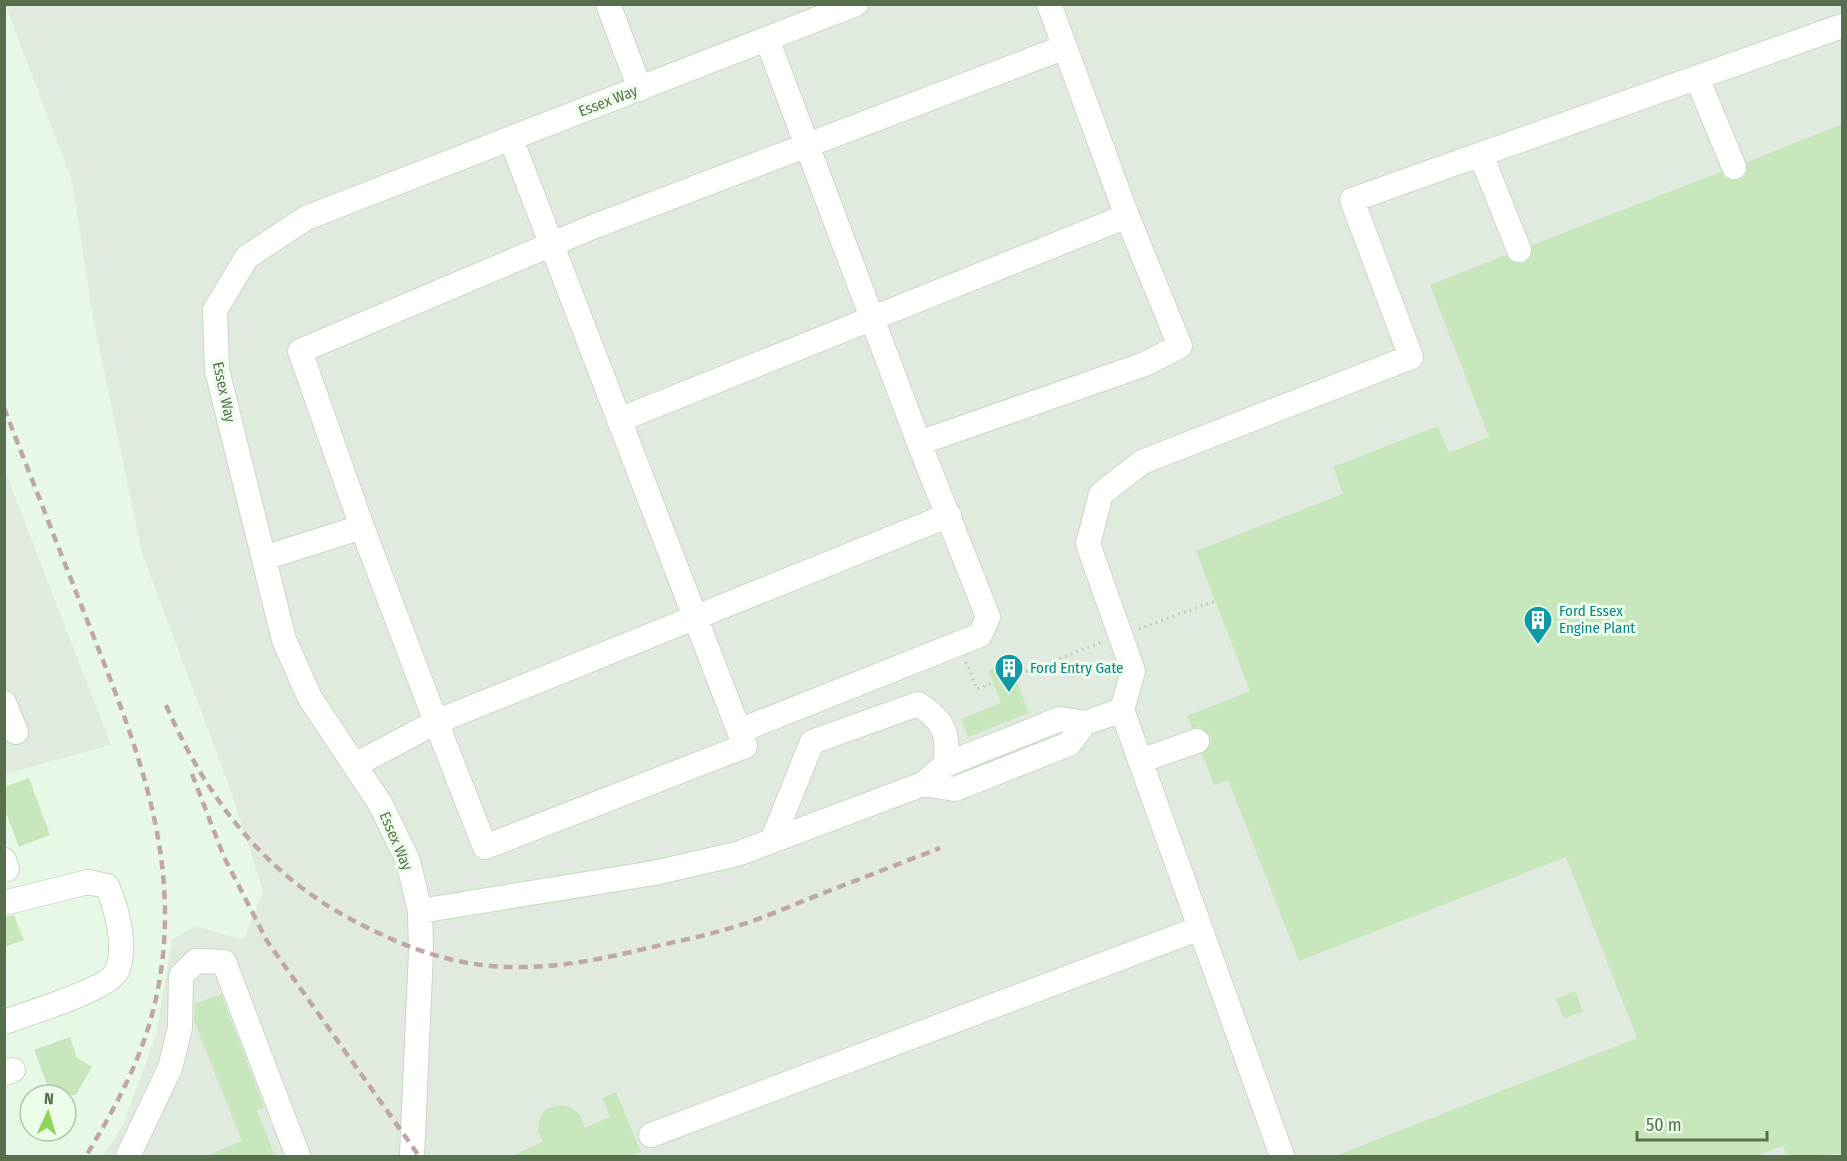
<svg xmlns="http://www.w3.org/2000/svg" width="1847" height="1161" font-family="'Fira Sans Condensed',sans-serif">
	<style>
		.industrial { fill: #e1eadf }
		.building { fill: #c7e6bc }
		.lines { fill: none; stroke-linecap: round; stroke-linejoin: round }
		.minor-casing { stroke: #c5dac0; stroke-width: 26 }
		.path { stroke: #b0d0a4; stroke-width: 3; stroke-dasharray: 1.5 4.5; stroke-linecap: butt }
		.minor { stroke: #fff; stroke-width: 24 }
		.rail { stroke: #c1a6a9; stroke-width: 4.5; stroke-dasharray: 9 6; stroke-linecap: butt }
		.labels { text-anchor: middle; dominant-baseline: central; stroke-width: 6; stroke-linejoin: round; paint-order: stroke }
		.street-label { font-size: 15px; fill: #586f4e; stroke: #ecfdeb }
		.culture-label { font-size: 15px; fill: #0d838f; stroke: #ecfdeb; text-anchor: start }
	</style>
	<rect width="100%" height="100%" fill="#e7f9e6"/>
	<!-- industrial -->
	<path class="industrial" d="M 5,4 L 1842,5 L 1842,1156 L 103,1156 L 123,1125 L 156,1035 L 172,940 L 195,926 L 244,940 L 263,891 L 230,789 L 142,553 L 93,318 L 72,181 Z
		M 4,468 L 111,745 L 5,774 L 4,774 Z"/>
	<!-- building -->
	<path class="building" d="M 1842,124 L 1842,1154 L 1787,1156 L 1783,1146 L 1756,1156 L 1335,1156 L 1637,1038 L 1566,857 L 1299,961 L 1228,780 L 1214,785 L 1202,754 L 1211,744 L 1210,736 L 1200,727 L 1192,728 L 1187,716 L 1250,691 L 1196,551 L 1343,494 L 1333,467 L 1438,426 L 1449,453 L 1489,437 L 1430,285 L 1506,255 L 1511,261 L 1524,263 L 1530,258 L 1532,245 L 1721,172 L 1726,179 L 1739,180 L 1746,175 L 1747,162 Z
		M 1009,662 L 1029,713 L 968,737 L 961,719 L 1001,703 L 988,670 Z
		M 29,778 L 50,835 L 19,847 L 4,808 L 4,787 Z
		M 14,915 L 24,940 L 4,947 L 4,917 Z
		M 1575,991 L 1583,1011 L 1564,1019 L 1556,999 Z
		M 221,994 L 264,1107 L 257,1110 L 275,1156 L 206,1156 L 242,1141 L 194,1021 L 195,1004 Z
		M 70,1037 L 77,1058 L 92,1067 L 76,1095 L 51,1095 L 34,1050 Z
		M 616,1092 L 641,1152 L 629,1156 L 511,1156 L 543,1142 L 538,1132 L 539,1121 L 545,1110 L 557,1105 L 570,1107 L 580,1115 L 584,1128 L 610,1117 L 602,1098 Z"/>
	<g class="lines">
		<!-- minor casing -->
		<g class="minor-casing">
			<path id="minor" d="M 608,4 L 640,89
				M 1697,78 L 1734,167
				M 511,139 L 739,731 L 980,635 L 988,617 L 919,443 L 767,39
				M 1481,155 L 1519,250
				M 619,420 L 1127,216
				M 919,443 L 1145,364 L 1180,346 L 1127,216 L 1049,4
				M 264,558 L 362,527
				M 4,703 L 16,732
				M 1122,710 L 1282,1156
				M 739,731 L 745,746 L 485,847 L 436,722 L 949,515
				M 1140,761 L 1197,741
				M 355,765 L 436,722 L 362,527 L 300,351 L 590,228 L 1065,47
				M 923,784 L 955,789 L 1069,744 L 1085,723
				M 772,841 L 812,742 L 918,704 C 944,720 950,735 945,765
				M 4,860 L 7,869 L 4,870
				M 4,903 L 88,882 L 107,886 C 117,909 127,946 117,971 C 109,989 26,1014 4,1022
				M 420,911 L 654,873 L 737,854 L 923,784 L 945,765 L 1060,719 L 1085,723 L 1122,710 L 1133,671 L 1088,544 L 1101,494 L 1142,462 L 1411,357 L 1352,200 L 1842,26
				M 4,1073 L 13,1070
				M 651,1135 L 1200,928
				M 128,1156 L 170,1068 L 180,1028 L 181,976 L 196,961 L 224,962 L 298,1156
				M 412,1156 L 421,951 L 420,911 L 408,861 L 381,805 L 310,698 L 284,640 L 217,370 L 215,310 L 247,257 L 306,218 L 856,4"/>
		</g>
		<!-- path -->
		<path class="path" d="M 1139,629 L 1215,601
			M 966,662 L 977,689 L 993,683
			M 1015,676 L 1102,642"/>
		<!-- minor -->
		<use href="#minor" class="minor"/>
		<!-- rail -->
		<path class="rail" d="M 4,408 C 31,477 58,546 85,615 C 138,749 192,875 150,1022 C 136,1070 112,1113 86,1156
			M 166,705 C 204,793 259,868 345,916 C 382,936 421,954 463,962 C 525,974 587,963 648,948 C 678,941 710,935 740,925 C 763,918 786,908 808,899 C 852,882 896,865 940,848
			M 192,774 L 224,857 L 267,941 L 419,1156"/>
	</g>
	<!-- icons -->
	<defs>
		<g id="building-pin" transform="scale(1.5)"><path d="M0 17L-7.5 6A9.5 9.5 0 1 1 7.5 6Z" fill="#0f9aa8" stroke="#ecfdeb"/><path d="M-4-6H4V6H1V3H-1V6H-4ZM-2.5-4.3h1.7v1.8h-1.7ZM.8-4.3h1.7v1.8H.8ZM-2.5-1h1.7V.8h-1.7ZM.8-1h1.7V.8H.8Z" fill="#fff"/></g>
	</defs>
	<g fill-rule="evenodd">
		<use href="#building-pin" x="1538" y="620"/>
		<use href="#building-pin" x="1009" y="668"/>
	</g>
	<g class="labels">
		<!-- street labels -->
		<g class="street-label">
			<text transform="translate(608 101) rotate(-21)">Essex Way</text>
			<text transform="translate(224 392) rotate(78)">Essex Way</text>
			<text transform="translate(396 841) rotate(67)">Essex Way</text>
		</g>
		<!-- culture labels -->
		<g class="culture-label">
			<text x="1559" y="611">Ford Essex<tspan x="1559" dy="17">Engine Plant</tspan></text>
			<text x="1030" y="668">Ford Entry Gate</text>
		</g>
	</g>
	<!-- border -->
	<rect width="1847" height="1161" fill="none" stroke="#586f4e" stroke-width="12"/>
	<!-- north arrow -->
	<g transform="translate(48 1113) rotate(4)"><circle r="28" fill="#ecfdeb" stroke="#b1c4ac" stroke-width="1.5"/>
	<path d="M0-4.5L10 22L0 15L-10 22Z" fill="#90d45a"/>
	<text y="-9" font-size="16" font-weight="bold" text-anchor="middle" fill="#586f4e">N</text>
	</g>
	<!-- scale -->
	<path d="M1637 1131v9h130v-9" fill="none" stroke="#586f4e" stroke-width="3"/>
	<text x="1646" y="1131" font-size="18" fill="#586f4e" stroke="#ecfdeb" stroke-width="4.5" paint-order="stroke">50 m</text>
</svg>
